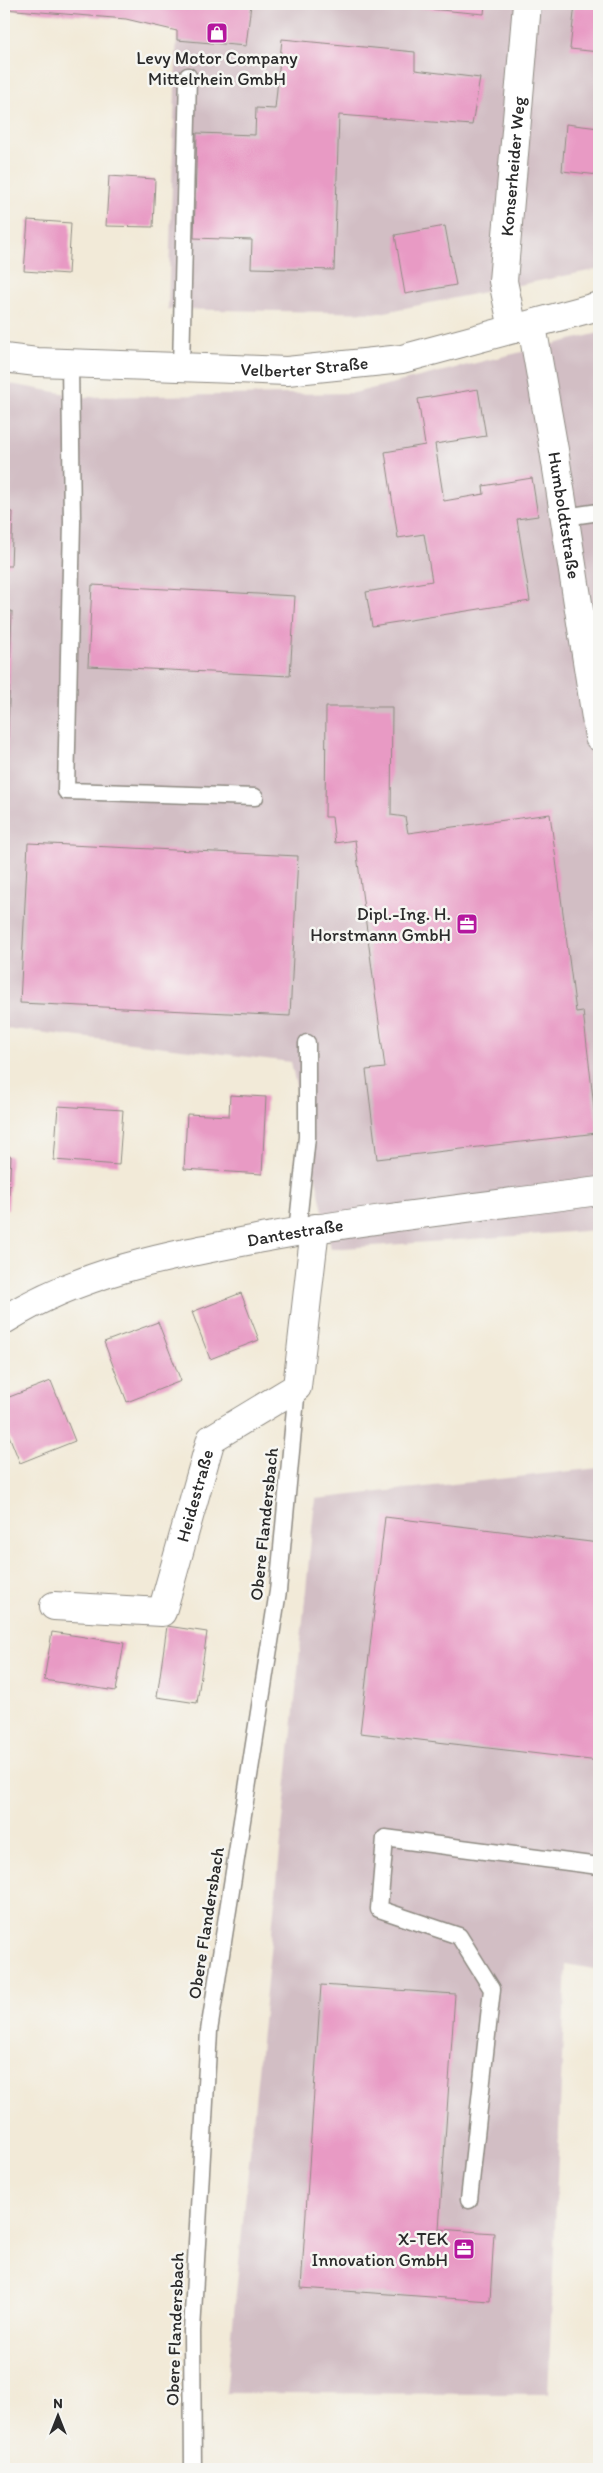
<svg xmlns="http://www.w3.org/2000/svg" width="603" height="2473" font-family="Itim,sans-serif">
	<style>
		.industrial { fill: #d2bec4 }
		.building { fill: #e89ac4 }
		.lines { fill: none; stroke-linecap: round; stroke-linejoin: round }
		.lane-casing { stroke: #8e8a82; stroke-width: 19 }
		.street-casing { stroke: #8e8a82; stroke-width: 30 }
		.secondary-casing { stroke: #8e8a82; stroke-width: 30 }
		.lane { stroke: #fff; stroke-width: 16 }
		.street { stroke: #fff; stroke-width: 28 }
		.secondary { stroke: #fff; stroke-width: 28 }
		.labels { text-anchor: middle; dominant-baseline: central; stroke-width: 5; stroke-linejoin: round; paint-order: stroke }
		.poi-label { font-size: 18px; fill: #2b2b2b; stroke: #f6f6f2; text-anchor: end }
		.street-label { font-size: 18px; fill: #2b2b2b; stroke: #f6f6f2 }
	</style>
	<rect width="100%" height="100%" fill="#f6f6f2"/>
	<filter id="ink" filterUnits="userSpaceOnUse"><feTurbulence type="fractalNoise" baseFrequency=".02" numOctaves="2"/><feDisplacementMap in="SourceGraphic" scale="10" xChannelSelector="R" yChannelSelector="G"/><feConvolveMatrix kernelMatrix="1 2 1 2 8 2 1 2 1" color-interpolation-filters="sRGB"/></filter>
	<filter id="wash" filterUnits="userSpaceOnUse"><feTurbulence type="fractalNoise" baseFrequency=".0096" numOctaves="4" result="noise"/><feDisplacementMap in="SourceGraphic" scale="20" xChannelSelector="R" yChannelSelector="G"/><feGaussianBlur stdDeviation="1.12" result="paint"/><feColorMatrix in="noise" values="0 0 0 0 0 0 0 0 0 0 0 0 0 0 0 0 0 1.4 0 .05"/><feComposite in="paint" operator="in"/></filter>
	<g filter="url(#wash)">
		<rect width="100%" height="100%" fill="#f2ead8"/>
		<!-- industrial -->
		<path class="industrial" d="M 4,4 L 599,4 L 599,269 L 380,313 L 168,309 L 177,29 L 126,19 L 4,9 Z
			M 599,333 L 599,1230 L 331,1249 L 291,1062 L 4,1028 L 4,383 L 85,397 L 354,393 Z
			M 599,1468 L 599,1970 L 566,1964 L 548,2394 L 226,2393 L 315,1499 Z"/>
		<g id="blocks">
			<!-- building -->
			<path class="building" d="M 4,4 L 251,4 L 246,46 L 177,40 L 177,31 L 126,19 L 4,9 Z
				M 418,4 L 485,4 L 484,14 L 418,8 Z
				M 575,4 L 599,4 L 599,52 L 570,49 Z
				M 282,39 L 415,52 L 415,70 L 480,78 L 472,125 L 339,115 L 334,270 L 251,268 L 252,240 L 194,238 L 197,133 L 255,135 L 256,108 L 275,109 Z
				M 566,124 L 599,128 L 599,175 L 562,171 Z
				M 109,176 L 155,179 L 153,227 L 106,226 Z
				M 28,220 L 71,223 L 68,274 L 24,271 Z
				M 445,226 L 456,285 L 405,294 L 395,235 Z
				M 478,389 L 486,436 L 435,444 L 444,501 L 484,494 L 483,486 L 532,478 L 538,516 L 517,519 L 530,601 L 372,626 L 366,592 L 432,581 L 424,534 L 398,538 L 385,452 L 425,445 L 418,399 Z
				M 4,511 L 13,512 L 11,566 L 4,566 Z
				M 92,585 L 295,596 L 290,676 L 88,666 Z
				M 4,611 L 12,611 L 5,823 L 4,823 Z
				M 326,707 L 392,707 L 391,815 L 405,817 L 408,833 L 550,814 L 576,1012 L 583,1011 L 597,1133 L 377,1159 L 366,1070 L 385,1068 L 355,840 L 335,843 L 332,817 L 325,817 Z
				M 28,843 L 298,856 L 290,1016 L 20,1003 Z
				M 230,1095 L 266,1097 L 262,1174 L 184,1169 L 187,1114 L 229,1116 Z
				M 58,1106 L 123,1110 L 119,1165 L 54,1160 Z
				M 4,1155 L 11,1156 L 8,1210 L 4,1210 Z
				M 241,1293 L 259,1340 L 210,1359 L 192,1312 Z
				M 158,1322 L 181,1381 L 127,1402 L 104,1342 Z
				M 51,1381 L 75,1441 L 20,1463 L 4,1423 L 4,1399 Z
				M 385,1517 L 599,1543 L 599,1761 L 360,1733 Z
				M 167,1626 L 207,1632 L 197,1703 L 157,1697 Z
				M 52,1632 L 124,1643 L 116,1691 L 44,1680 Z
				M 321,1985 L 455,1994 L 439,2229 L 494,2233 L 490,2301 L 301,2288 Z"/>
		</g>
	</g>
	<g filter="url(#ink)">
		<use href="#blocks" fill-opacity="0" stroke="#8e8a82" stroke-width="1"/>
		<g class="lines">
			<!-- lane casing -->
			<g class="lane-casing">
				<path id="lane" d="M 70,363 L 72,522 L 66,791 L 255,797
					M 181,367 L 188,76
					M 565,517 L 599,512
					M 297,1232 L 307,1137 L 307,1043
					M 469,2200 L 492,1989 L 459,1936 L 379,1909 L 385,1838 L 599,1866
					M 193,2469 L 192,2331 L 209,2031 L 278,1591 L 297,1387"/>
			</g>
			<!-- street casing -->
			<g class="street-casing">
				<g id="street">
					<path id="s1" d="M 532,326 L 554,450 L 599,737"/>
					<path id="s2" d="M 513,329 L 503,281 L 527,4"/>
					<path id="s3" d="M 4,1320 C 82,1271 172,1255 262,1238 C 373,1218 487,1206 599,1191"/>
					<path id="s4" d="M 54,1606 L 162,1612 L 211,1439 L 297,1387 L 315,1228"/>
				</g>
			</g>
			<!-- secondary casing -->
			<g class="secondary-casing">
				<g id="secondary">
					<path id="s5" d="M 4,358 L 37,362 L 287,371 L 402,359 L 599,306"/>
				</g>
			</g>
			<!-- lane -->
			<use href="#lane" class="lane"/>
			<!-- street -->
			<use href="#street" class="street"/>
			<!-- secondary -->
			<use href="#secondary" class="secondary"/>
		</g>
	</g>
	<!-- icons -->
	<defs>
		<g id="shop-square" transform="scale(1.125)"><rect x="-9" y="-9" width="18" height="18" rx="4" fill="#b5179e" stroke="#f6f6f2"/><path d="M-5-2.5h2.3a2.7 3.5 0 0 1 5.4 0H5L5.5 6h-11ZM-1.5-2.5h3a1.5 2.3 0 0 0-3 0Z" fill="#fff"/></g>
		<g id="office-square" transform="scale(1.125)"><rect x="-9" y="-9" width="18" height="18" rx="4" fill="#b5179e" stroke="#f6f6f2"/><path d="M-6-3h4V-5.5h4V-3h4V5H-6ZM-1-4.5V-3h2v-1.5ZM-6 0V1H6V0Z" fill="#fff"/></g>
	</defs>
	<g fill-rule="evenodd">
		<use href="#shop-square" x="217" y="33"/>
		<use href="#office-square" x="467" y="924"/>
		<use href="#office-square" x="464" y="2249"/>
	</g>
	<g class="labels">
		<!-- poi labels -->
		<g class="poi-label">
			<text x="217" y="58" text-anchor="middle">Levy Motor Company<tspan x="217" dy="21">Mittelrhein GmbH</tspan></text>
			<text x="451" y="914">Dipl.-Ing. H.<tspan x="451" dy="21">Horstmann GmbH</tspan></text>
			<text x="448" y="2239">X-TEK<tspan x="448" dy="21">Innovation GmbH</tspan></text>
		</g>
		<!-- street labels -->
		<g class="street-label">
			<text stroke="none"><textPath href="#s2" startOffset="164">Konserheider Weg</textPath></text>
			<text stroke="none"><textPath href="#s5" startOffset="301">Velberter Straße</textPath></text>
			<text stroke="none"><textPath href="#s1" startOffset="192">Humboldtstraße</textPath></text>
			<text stroke="none"><textPath href="#s3" startOffset="306">Dantestraße</textPath></text>
			<text stroke="none"><textPath href="#s4" startOffset="229">Heidestraße</textPath></text>
			<text transform="translate(264 1524) rotate(-84)">Obere Flandersbach</text>
			<text transform="translate(206 1923) rotate(-81)">Obere Flandersbach</text>
			<text transform="translate(175 2329) rotate(-88)">Obere Flandersbach</text>
		</g>
	</g>
	<!-- margin -->
	<rect width="603" height="2473" fill="none" stroke="#f6f6f2" stroke-width="20"/>
	<!-- north arrow -->
	<g transform="translate(58 2416)" stroke="#f6f6f2" stroke-width="4" paint-order="stroke">
	<path d="M0-4L9 19L0 12L-9 19Z" fill="#2b2b2b"/>
	<text y="-8" font-size="14" font-weight="bold" text-anchor="middle" fill="#2b2b2b">N</text>
	</g>
</svg>
